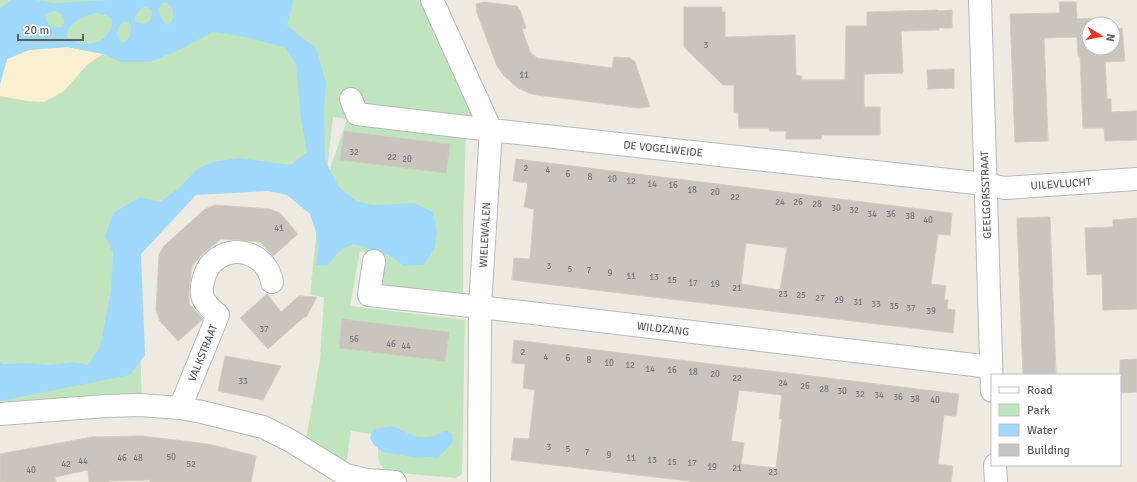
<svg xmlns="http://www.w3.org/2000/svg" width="1137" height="482" font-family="Signika,sans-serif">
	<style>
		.green { fill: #c0e5be; fill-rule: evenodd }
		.sand { fill: #faefd1 }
		.water { fill: #a1d9fe; fill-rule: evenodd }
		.building { fill: #c8c5bf; stroke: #d2ccc1; fill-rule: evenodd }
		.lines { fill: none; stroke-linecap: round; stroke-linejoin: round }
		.minor-casing { stroke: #b5b8bd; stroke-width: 24 }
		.minor { stroke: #fff; stroke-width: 22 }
		.labels { text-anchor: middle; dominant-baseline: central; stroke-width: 3.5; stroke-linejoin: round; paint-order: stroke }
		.number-label { font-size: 9px; fill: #76787a }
		.street-label { font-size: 11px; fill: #5b5f63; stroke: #fff }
	</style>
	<rect width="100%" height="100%" fill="#edeae2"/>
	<!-- green -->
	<path class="green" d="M 0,0 L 424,0 L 480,135 L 466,133 L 463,227 L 463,298 L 384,287 L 381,283 L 382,255 L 360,251 L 350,306 L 465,320 L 462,474 L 456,478 L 388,472 L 379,463 L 378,453 L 380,435 L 351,431 L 347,459 L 343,463 L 306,439 L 320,359 L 324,297 L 310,295 L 318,217 L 321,197 L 262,187 L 194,192 L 137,250 L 142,403 L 0,407 ZM 333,117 L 347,119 L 328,175 L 327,170 Z"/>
	<!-- sand -->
	<path class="sand" d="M 67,47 L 103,54 L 87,65 L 64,91 L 44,102 L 27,101 L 0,96 L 0,84 L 7,59 L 29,50 Z"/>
	<!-- water -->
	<path class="water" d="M 11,0 L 36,0 L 53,3 L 108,0 L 293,0 L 292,8 L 287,25 L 305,40 L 316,47 L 326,83 L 324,110 L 325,161 L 339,187 L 356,201 L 374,205 L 414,203 L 433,212 L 437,232 L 435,248 L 424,265 L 404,266 L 390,256 L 354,244 L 342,249 L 327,266 L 316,265 L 318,250 L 316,232 L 310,214 L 287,195 L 268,191 L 196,195 L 141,254 L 145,355 L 130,375 L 0,401 L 0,362 L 3,364 L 31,363 L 49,365 L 74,362 L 88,365 L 100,347 L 111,291 L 113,253 L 105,236 L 113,213 L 140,197 L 160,202 L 179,188 L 197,169 L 212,162 L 239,158 L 291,165 L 307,152 L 301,120 L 296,65 L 285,48 L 250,38 L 213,32 L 177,51 L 150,62 L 121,62 L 103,54 L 67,47 L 29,50 L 7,59 L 0,84 L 0,8 ZM 165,2 C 167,3 169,4 171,6 C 175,12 174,21 168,25 C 161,21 157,11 161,4 ZM 146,7 L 152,11 C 152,22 147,26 136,22 L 135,17 L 141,8 ZM 54,11 C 63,13 66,18 63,27 C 53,29 47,26 45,16 L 48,13 ZM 96,13 L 106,15 L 112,19 C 112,22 112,26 111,28 C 104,46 80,48 67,37 L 68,29 C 77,19 83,17 96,13 ZM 125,21 L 128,22 L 131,26 L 130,36 L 125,42 L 121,42 C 114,36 117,26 125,21 Z
		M 391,426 C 400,428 404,432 412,435 C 423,440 436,436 446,430 L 452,434 L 453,442 L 438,458 L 426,457 L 418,458 L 382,452 L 374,445 L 370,438 L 373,429 Z"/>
	<!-- building -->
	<path class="building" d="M 484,2 L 517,6 L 520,10 L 526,28 L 522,29 L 530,52 L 537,58 L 612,68 L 614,57 L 630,58 L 635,62 L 650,107 L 638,108 L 537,95 L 529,93 L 518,88 L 504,76 L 497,66 L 494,58 L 477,13 L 476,4 Z
		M 1059,2 L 1076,2 L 1077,19 L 1095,18 L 1095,24 L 1089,24 L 1089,48 L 1113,48 L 1113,29 L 1122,28 L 1125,61 L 1105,62 L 1107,99 L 1111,99 L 1111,112 L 1137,111 L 1137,140 L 1105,141 L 1104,128 L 1083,128 L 1080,56 L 1078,56 L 1077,37 L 1044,38 L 1048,141 L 1015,142 L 1010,14 L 1060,13 Z
		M 684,7 L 722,7 L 722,12 L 725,12 L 725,37 L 795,35 L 796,75 L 802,76 L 802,80 L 845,80 L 846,26 L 867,26 L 867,12 L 938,10 L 938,11 L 952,10 L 952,28 L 939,28 L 939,30 L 901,31 L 903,73 L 864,74 L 864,107 L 880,107 L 880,135 L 822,135 L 821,139 L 786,139 L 786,131 L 769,131 L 769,128 L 739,128 L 738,112 L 734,112 L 734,85 L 723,85 L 684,47 Z
		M 954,69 L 954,88 L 928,89 L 927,70 Z
		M 344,131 L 450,144 L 446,173 L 340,160 Z
		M 516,159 L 952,213 L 950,235 L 938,234 L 931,284 L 946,286 L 944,300 L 948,300 L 947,309 L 955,310 L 953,333 L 512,280 L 514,258 L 530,259 L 534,209 L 524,207 L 528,183 L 513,181 ZM 746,243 L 787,248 L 780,290 L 741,284 Z
		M 215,205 L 270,209 L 280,213 L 298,234 L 273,256 L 260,242 L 239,240 L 221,239 L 204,253 L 192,266 L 189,290 L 189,304 L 203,319 L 178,341 L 160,321 L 156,310 L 159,255 L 164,246 L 205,209 Z
		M 1050,217 L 1056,375 L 1023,375 L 1017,218 Z
		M 1137,218 L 1137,309 L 1103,310 L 1102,274 L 1087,275 L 1085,228 L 1113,227 L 1113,220 Z
		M 267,294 L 281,312 L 299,296 L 317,297 L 306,317 L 304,317 L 268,349 L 240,318 Z
		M 342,319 L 449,332 L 445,361 L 339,348 Z
		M 514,340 L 959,394 L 956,416 L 944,415 L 938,464 L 953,466 L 951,482 L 697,482 L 511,460 L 514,438 L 529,439 L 535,390 L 523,388 L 525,364 L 512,363 ZM 739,390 L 782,395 L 779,419 L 782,419 L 776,468 L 741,464 L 744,443 L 731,441 Z
		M 225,356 L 281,366 L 263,400 L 218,391 Z
		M 1137,359 L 1137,392 L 1120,393 L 1120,360 Z
		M 142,436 L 208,444 L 256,456 L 251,482 L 150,482 L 150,480 L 109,481 L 109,482 L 89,482 L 88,470 L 55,477 L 56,482 L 0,482 L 0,454 L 92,437 Z"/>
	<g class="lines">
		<!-- minor casing -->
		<g class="minor-casing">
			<path id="minor" d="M 432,0 L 491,130 L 480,307 L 479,482
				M 980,0 L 992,391
				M 351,99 L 357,114 L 491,130 L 985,184 L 1005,188 L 1137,179
				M 374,261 L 369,295 L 480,307 L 991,367
				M 180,408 L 218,315 C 214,311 209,308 207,304 C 201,298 201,289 203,281 C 205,274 207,267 213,262 C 234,242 267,254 272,282
				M 0,414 L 106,406 L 140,405 L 180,408 L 202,412 L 263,427 L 291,441 L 346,475 L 367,480 L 395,482
				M 995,465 L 996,482"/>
		</g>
		<!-- minor -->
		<use href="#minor" class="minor"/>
	</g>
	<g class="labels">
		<!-- number labels -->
		<g class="number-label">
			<text x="706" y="45">3</text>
			<text x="524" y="75">11</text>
			<text x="354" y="152">32</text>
			<text x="392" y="157">22</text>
			<text x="407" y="159">20</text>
			<text x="526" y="168">2</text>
			<text x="548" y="170">4</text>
			<text x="568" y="174">6</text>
			<text x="590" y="177">8</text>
			<text x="612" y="179">10</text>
			<text x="631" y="181">12</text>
			<text x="652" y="184">14</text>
			<text x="673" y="185">16</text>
			<text x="692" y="190">18</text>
			<text x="715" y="192">20</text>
			<text x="735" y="197">22</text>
			<text x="780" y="202">24</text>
			<text x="798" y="202">26</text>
			<text x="817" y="204">28</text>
			<text x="836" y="208">30</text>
			<text x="854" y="210">32</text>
			<text x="872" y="214">34</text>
			<text x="891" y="214">36</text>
			<text x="910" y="216">38</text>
			<text x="928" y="220">40</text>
			<text x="279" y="228">41</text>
			<text x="549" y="266">3</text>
			<text x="570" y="269">5</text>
			<text x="589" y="270">7</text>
			<text x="610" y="273">9</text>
			<text x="631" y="276">11</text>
			<text x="654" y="277">13</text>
			<text x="672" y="280">15</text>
			<text x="693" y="283">17</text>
			<text x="715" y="284">19</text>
			<text x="737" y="288">21</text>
			<text x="783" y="294">23</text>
			<text x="801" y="295">25</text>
			<text x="820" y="298">27</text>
			<text x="839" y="300">29</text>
			<text x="858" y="302">31</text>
			<text x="876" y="304">33</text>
			<text x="894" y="306">35</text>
			<text x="911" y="308">37</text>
			<text x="931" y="311">39</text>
			<text x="264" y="329">37</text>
			<text x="354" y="339">56</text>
			<text x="391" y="344">46</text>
			<text x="406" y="346">44</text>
			<text x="523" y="352">2</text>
			<text x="546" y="357">4</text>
			<text x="568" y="358">6</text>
			<text x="589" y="360">8</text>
			<text x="609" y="363">10</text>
			<text x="630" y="365">12</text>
			<text x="650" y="369">14</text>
			<text x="672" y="370">16</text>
			<text x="693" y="372">18</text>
			<text x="715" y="374">20</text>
			<text x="737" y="378">22</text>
			<text x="243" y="381">33</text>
			<text x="783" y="383">24</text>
			<text x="805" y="386">26</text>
			<text x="824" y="389">28</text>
			<text x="842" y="391">30</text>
			<text x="860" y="394">32</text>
			<text x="879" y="395">34</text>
			<text x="898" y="397">36</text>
			<text x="915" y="399">38</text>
			<text x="935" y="400">40</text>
			<text x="549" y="447">3</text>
			<text x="568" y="449">5</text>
			<text x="587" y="452">7</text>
			<text x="609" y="455">9</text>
			<text x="171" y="457">50</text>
			<text x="122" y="458">46</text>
			<text x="138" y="458">48</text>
			<text x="631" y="458">11</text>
			<text x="652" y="460">13</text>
			<text x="83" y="461">44</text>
			<text x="672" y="462">15</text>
			<text x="692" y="463">17</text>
			<text x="66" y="464">42</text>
			<text x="191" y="464">52</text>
			<text x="712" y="467">19</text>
			<text x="737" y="468">21</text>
			<text x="31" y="470">40</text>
			<text x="773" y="472">23</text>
		</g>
		<!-- street labels -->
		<g class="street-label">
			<text transform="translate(663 149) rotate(6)">DE VOGELWEIDE</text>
			<text transform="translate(1061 184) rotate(-4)">UILEVLUCHT</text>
			<text transform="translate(986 195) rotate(-92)">GEELGORSSTRAAT</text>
			<text transform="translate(485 235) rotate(-87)">WIELEWALEN</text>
			<text transform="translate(663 329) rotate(7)">WILDZANG</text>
			<text transform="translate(203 353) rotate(-68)">VALKSTRAAT</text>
		</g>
	</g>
	<!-- legend -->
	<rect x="991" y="374" width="130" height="92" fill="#ffffff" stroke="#bdbfc1"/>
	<rect x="999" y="387" width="20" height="6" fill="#ffffff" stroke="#bdbfc1"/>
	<text x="1027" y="394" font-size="12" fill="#5b5f63">Road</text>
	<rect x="999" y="404" width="20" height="12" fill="#c0e5be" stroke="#bdbfc1"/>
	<text x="1027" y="414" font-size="12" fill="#5b5f63">Park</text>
	<rect x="999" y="424" width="20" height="12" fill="#a1d9fe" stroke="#bdbfc1"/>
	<text x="1027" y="434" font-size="12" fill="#5b5f63">Water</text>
	<rect x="999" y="444" width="20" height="12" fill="#c8c5bf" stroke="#bdbfc1"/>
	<text x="1027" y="454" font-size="12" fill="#5b5f63">Building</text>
	<!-- north arrow -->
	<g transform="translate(1101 36) rotate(100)"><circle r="19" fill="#ffffff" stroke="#bdbfc1"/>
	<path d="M0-3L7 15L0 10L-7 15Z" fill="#e8362e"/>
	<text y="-6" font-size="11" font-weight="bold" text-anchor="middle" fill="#5b5f63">N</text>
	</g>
	<!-- scale -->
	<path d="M18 34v6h65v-6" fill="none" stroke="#5b5f63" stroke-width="2"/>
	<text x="24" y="34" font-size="12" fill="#5b5f63" stroke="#ffffff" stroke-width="3" paint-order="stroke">20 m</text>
</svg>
